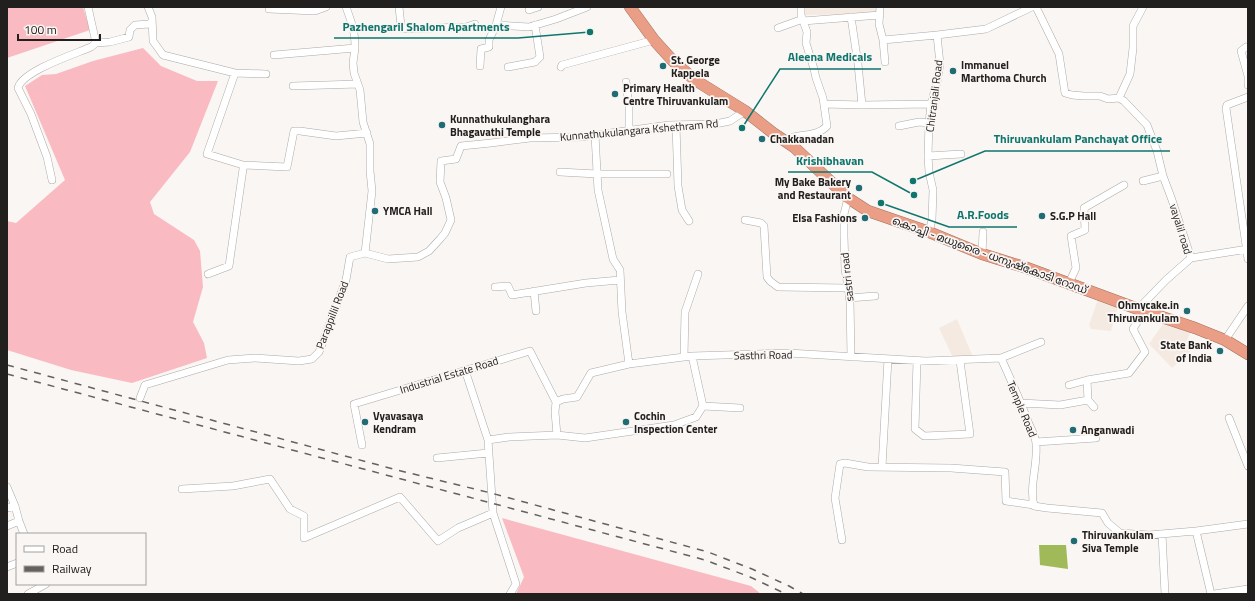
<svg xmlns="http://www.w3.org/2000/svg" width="1255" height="601" font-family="'Titillium Web','Noto Sans Malayalam',sans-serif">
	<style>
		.built { fill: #f4eae1 }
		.grass { fill: #f9bbc1 }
		.water { fill: #a0ba59 }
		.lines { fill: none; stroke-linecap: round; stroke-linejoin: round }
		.minor-casing { stroke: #aca9a5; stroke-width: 8 }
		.highway-casing { stroke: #a37261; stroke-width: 12 }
		.minor { stroke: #fff; stroke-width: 7 }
		.highway { stroke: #e99e85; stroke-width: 11 }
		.rail { stroke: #646260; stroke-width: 1.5; stroke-dasharray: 7 7; stroke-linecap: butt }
		.poi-dot { fill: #216c74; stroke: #faf6f3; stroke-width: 1.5 }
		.labels { text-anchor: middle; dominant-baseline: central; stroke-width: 3.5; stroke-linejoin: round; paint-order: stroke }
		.poi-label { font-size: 11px; font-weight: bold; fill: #22201f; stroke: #faf6f3; text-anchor: start }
		.street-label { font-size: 11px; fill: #22201f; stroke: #faf6f3 }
		.leader { fill: none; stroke: #0f766e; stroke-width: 1.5 }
		.callout-dot { fill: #0f766e; stroke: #faf6f3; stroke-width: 1.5 }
		.callout-label { font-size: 12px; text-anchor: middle; font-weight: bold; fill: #0f766e; stroke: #faf6f3; stroke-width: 3.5; stroke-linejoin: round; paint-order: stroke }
	</style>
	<rect width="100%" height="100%" fill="#faf6f3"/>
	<!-- built -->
	<path class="built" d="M 803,7 L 876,7 L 877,14 L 803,15 Z
		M 1099,296 L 1119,303 L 1111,331 L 1091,329 L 1089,325 Z
		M 1167,318 L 1193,327 L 1186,342 L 1190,352 L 1172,368 L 1149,344 Z
		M 957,319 L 973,357 L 953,358 L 939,328 Z"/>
	<!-- grass -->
	<path class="grass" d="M 7,7 L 83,7 L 90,30 L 7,58 Z
		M 143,48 L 161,66 L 197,81 L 218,81 L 190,152 L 150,202 L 154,214 L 194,240 L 200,251 L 203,287 L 193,322 L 204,343 L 207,358 L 132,383 L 71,370 L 7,350 L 7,221 L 16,223 L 65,180 L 25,86 L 42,75 L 56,74 L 93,61 Z
		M 502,518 L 751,586 L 761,594 L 516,594 L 524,577 Z"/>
	<!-- water -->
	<path class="water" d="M 1039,545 L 1066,545 L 1068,569 L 1040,565 Z"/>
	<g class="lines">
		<!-- minor casing -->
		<g class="minor-casing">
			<path id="minor" d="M 88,7 L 96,43
				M 148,7 L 152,17 L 153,41 L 163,55 L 235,73 L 266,74
				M 346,7 C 352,24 355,30 355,48
				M 399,7 L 401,26 L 403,29 L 466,27 L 475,24
				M 501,7 L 496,25 L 529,27 L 556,19 L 587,7
				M 880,7 L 879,24 L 883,40 L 937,35
				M 1036,7 L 1059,54 L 1065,93 L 1072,95 L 1084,96 L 1100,96 L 1108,99 L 1119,98 L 1124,101 L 1147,125 L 1157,151 L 1163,176 L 1172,200 L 1191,258 L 1166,280 L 1138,309
				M 269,9 L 315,11 L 326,7
				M 529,10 L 538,7
				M 803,21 L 880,15
				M 778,28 L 803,19
				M 883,40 L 885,62
				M 1246,47 L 1241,51 L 1248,76 L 1248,85
				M 480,66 L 481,49 L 489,47 L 489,40 L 496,25
				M 508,67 L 535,62 L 540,57 L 535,25
				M 561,67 L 562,65 L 654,40
				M 626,82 L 629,106 L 629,130
				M 293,86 L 358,84
				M 1248,97 L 1227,105 L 1226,108 L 1248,259
				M 1119,98 L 1130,74 L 1133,48 L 1133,26 L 1143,7
				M 824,104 L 862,105 L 858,64 L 851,17
				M 862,105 L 931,104
				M 676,125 L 678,186 L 682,210 L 689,221
				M 899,126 L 919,122 L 929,123
				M 787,143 L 793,137 C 804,134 818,136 827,126 L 823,98 L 816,78 L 814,69 L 806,43 L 807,32 L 801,15 L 801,7
				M 928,156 L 961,154
				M 243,165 L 287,167 L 294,131 L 300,131 L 336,136 L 367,133
				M 560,172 L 597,174 L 667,174
				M 52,180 L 47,157 L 31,114 L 18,88 C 22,71 75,54 91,47 L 96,43 L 110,42 L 129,37 L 130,30 L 135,25 L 149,24 L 152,22
				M 1143,181 L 1163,176
				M 848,198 L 844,214 L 844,236 L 845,269 L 850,300 L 851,357
				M 745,220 L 761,223 L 764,226 L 767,277 L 770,281 L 778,287 L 848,288
				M 929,232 L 932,220 L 933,190 L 929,172 L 928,156 L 929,123 L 931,104 L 937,82 L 940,64 L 937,35 L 986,29 L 1032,7
				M 365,253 L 388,259 L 418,257 L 429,251 L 440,239 L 445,233 L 451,220 L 446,198 L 440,182 L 441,161 L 456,159 L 461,146 L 491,143 L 530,138 L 581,137 L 669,125 L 715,124 L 730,121 L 745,111
				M 982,254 L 983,232
				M 1191,258 L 1248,249
				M 208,274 L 229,266 L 243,169 L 243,165 L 207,154 L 235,73
				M 1069,283 L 1076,268 L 1071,236 L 1085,230 L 1084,208 L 1124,185
				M 495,287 L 508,286 L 512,295 L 586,283 L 620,280
				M 534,291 L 536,311
				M 849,298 L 875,296
				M 1225,340 L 1248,306
				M 684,357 L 685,312 L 698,274
				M 1001,358 L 1041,342
				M 917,361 L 915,429 L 924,436 L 970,434 L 960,361
				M 629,364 L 692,356 L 788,353 L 926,361 L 1001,358 C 1011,380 1021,402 1029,424 C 1032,430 1036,438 1036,444 C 1038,465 1029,485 1034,506 L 1047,508 L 1102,513 L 1108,523 L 1120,533 L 1149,535 L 1196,531 L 1248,524
				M 465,370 L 488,440
				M 1069,385 L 1087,380
				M 140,398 L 145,385 L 228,360 L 255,358 L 299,361 L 312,359 L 319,352 L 346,280 L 350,257 L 365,253 L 372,191 L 370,171 L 370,144 L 363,122 L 360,90 L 354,73 L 353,63 L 355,48 L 274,55
				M 1021,403 L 1060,405 L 1088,400
				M 703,406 L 740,408
				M 1094,407 L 1088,400 L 1087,380 L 1129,373 L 1145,352 L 1133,329 L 1144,311
				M 1229,418 L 1248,466
				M 557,435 L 555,412 L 556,402 L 563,399 L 577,397 L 591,373 L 629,364 L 622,312 L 620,270 L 613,259 L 598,190 L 595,135
				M 1036,442 L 1096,438
				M 362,445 L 354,404 L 530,351 L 556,402
				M 437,458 L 488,453
				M 882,467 L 888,359
				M 7,487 L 15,506 L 7,508
				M 182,489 L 233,486 L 270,479 L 290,509 L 304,516 L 304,538 L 400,497 L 438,541 L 458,528 L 493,513
				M 15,506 L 19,521 L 24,534
				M 7,526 L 19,521
				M 1196,531 L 1211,594
				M 1162,534 L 1165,594
				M 842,540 L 835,498 L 840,464 L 845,463 L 868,467 L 951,468 L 1005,472 L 1006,501 L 1034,505
				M 7,567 L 17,563
				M 28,594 L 46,584
				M 510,594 L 516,584 L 493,513 L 488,440 L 509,437 L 557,435 L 585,438 L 674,425 L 696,417 L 703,406 L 692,356
				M 1214,594 L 1248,589"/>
		</g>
		<!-- highway casing -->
		<g class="highway-casing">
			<path id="highway" d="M 630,7 L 654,40 L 673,61 L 695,80 L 745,111 L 773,133 L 794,147 L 848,198 L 868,211 L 929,232 L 982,254 L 1027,268 L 1138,309 L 1195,328 L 1225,340 L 1248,354"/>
		</g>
		<!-- minor -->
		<use href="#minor" class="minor"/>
		<!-- highway -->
		<use href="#highway" class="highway"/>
		<!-- rail -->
		<path class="rail" d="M 7,365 L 397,470 L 491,493 L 708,552 L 752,569 L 789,586 L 803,594
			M 7,374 L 705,560 L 750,577 L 786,594"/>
	</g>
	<!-- markers -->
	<g class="poi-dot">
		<circle cx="663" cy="66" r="4"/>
		<circle cx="953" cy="71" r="4"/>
		<circle cx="615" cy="94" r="4"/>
		<circle cx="442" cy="125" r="4"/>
		<circle cx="762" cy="139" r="4"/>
		<circle cx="859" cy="188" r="4"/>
		<circle cx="375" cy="211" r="4"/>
		<circle cx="1042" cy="216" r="4"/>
		<circle cx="865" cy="218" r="4"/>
		<circle cx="1187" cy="311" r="4"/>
		<circle cx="1220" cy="351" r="4"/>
		<circle cx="365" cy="422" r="4"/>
		<circle cx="626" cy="422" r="4"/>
		<circle cx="1073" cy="430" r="4"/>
		<circle cx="1074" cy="541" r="4"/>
	</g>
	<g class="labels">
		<!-- poi labels -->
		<g class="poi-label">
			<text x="671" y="60">St. George<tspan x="671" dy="13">Kappela</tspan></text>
			<text x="961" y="65">Immanuel<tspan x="961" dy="13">Marthoma Church</tspan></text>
			<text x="623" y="88">Primary Health<tspan x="623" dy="13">Centre Thiruvankulam</tspan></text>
			<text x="450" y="119">Kunnathukulanghara<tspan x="450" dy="13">Bhagavathi Temple</tspan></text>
			<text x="770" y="139">Chakkanadan</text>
			<text x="851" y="182" text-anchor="end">My Bake Bakery<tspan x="851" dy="13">and Restaurant</tspan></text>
			<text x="383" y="211">YMCA Hall</text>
			<text x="1050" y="216">S.G.P Hall</text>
			<text x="857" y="218" text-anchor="end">Elsa Fashions</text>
			<text x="1179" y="305" text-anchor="end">Ohmycake.in<tspan x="1179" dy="13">Thiruvankulam</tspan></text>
			<text x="1212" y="345" text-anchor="end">State Bank<tspan x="1212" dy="13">of India</tspan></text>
			<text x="373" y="416">Vyavasaya<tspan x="373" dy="13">Kendram</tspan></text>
			<text x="634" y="416">Cochin<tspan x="634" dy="13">Inspection Center</tspan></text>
			<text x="1081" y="430">Anganwadi</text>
			<text x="1082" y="535">Thiruvankulam<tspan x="1082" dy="13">Siva Temple</tspan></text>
		</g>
		<!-- street labels -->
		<g class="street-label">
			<text transform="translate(934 96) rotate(-83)">Chitranjali Road</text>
			<text transform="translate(639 130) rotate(-5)">Kunnathukulangara Kshethram Rd</text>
			<text transform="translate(1181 229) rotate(73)">vayalil road</text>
			<text transform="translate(990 255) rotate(20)">കൊച്ചി - മധുരൈ - ധനുഷ്‌കോടി റോഡ്</text>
			<text transform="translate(847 277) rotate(-96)">sastri road</text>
			<text transform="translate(332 315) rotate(-69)">Parappillil Road</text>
			<text transform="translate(763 355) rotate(-1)">Sasthri Road</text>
			<text transform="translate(449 375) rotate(-17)">Industrial Estate Road</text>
			<text transform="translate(1022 409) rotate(67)">Temple Road</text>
		</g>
	</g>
	<!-- callouts -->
	<path class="leader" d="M590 32L518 38H334M742 128L780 69H881M913 181L985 151H1170M914 195L872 172H788M881 203L949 227H1017"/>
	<g class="callout-dot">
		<circle cx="590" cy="32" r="4"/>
		<circle cx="742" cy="128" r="4"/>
		<circle cx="913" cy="181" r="4"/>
		<circle cx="914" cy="195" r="4"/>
		<circle cx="881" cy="203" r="4"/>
	</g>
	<g class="callout-label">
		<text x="426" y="31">Pazhengaril Shalom Apartments</text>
		<text x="830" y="61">Aleena Medicals</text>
		<text x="1078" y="143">Thiruvankulam Panchayat Office</text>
		<text x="830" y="165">Krishibhavan</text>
		<text x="983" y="219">A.R.Foods</text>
	</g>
	<!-- border -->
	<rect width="1255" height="601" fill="none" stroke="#22201f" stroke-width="16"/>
	<!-- legend -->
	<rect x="16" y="533" width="130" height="52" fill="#faf6f3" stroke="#a4a09e"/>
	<rect x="24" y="546" width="20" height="6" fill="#ffffff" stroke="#a4a09e"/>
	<text x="52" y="553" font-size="12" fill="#22201f">Road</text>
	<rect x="24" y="566" width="20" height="6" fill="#646260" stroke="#a4a09e"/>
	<text x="52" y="573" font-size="12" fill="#22201f">Railway</text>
	<!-- scale -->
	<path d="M18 34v6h82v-6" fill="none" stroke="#22201f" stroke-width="2"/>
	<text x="24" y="34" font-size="12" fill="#22201f" stroke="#faf6f3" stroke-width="3" paint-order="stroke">100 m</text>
</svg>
